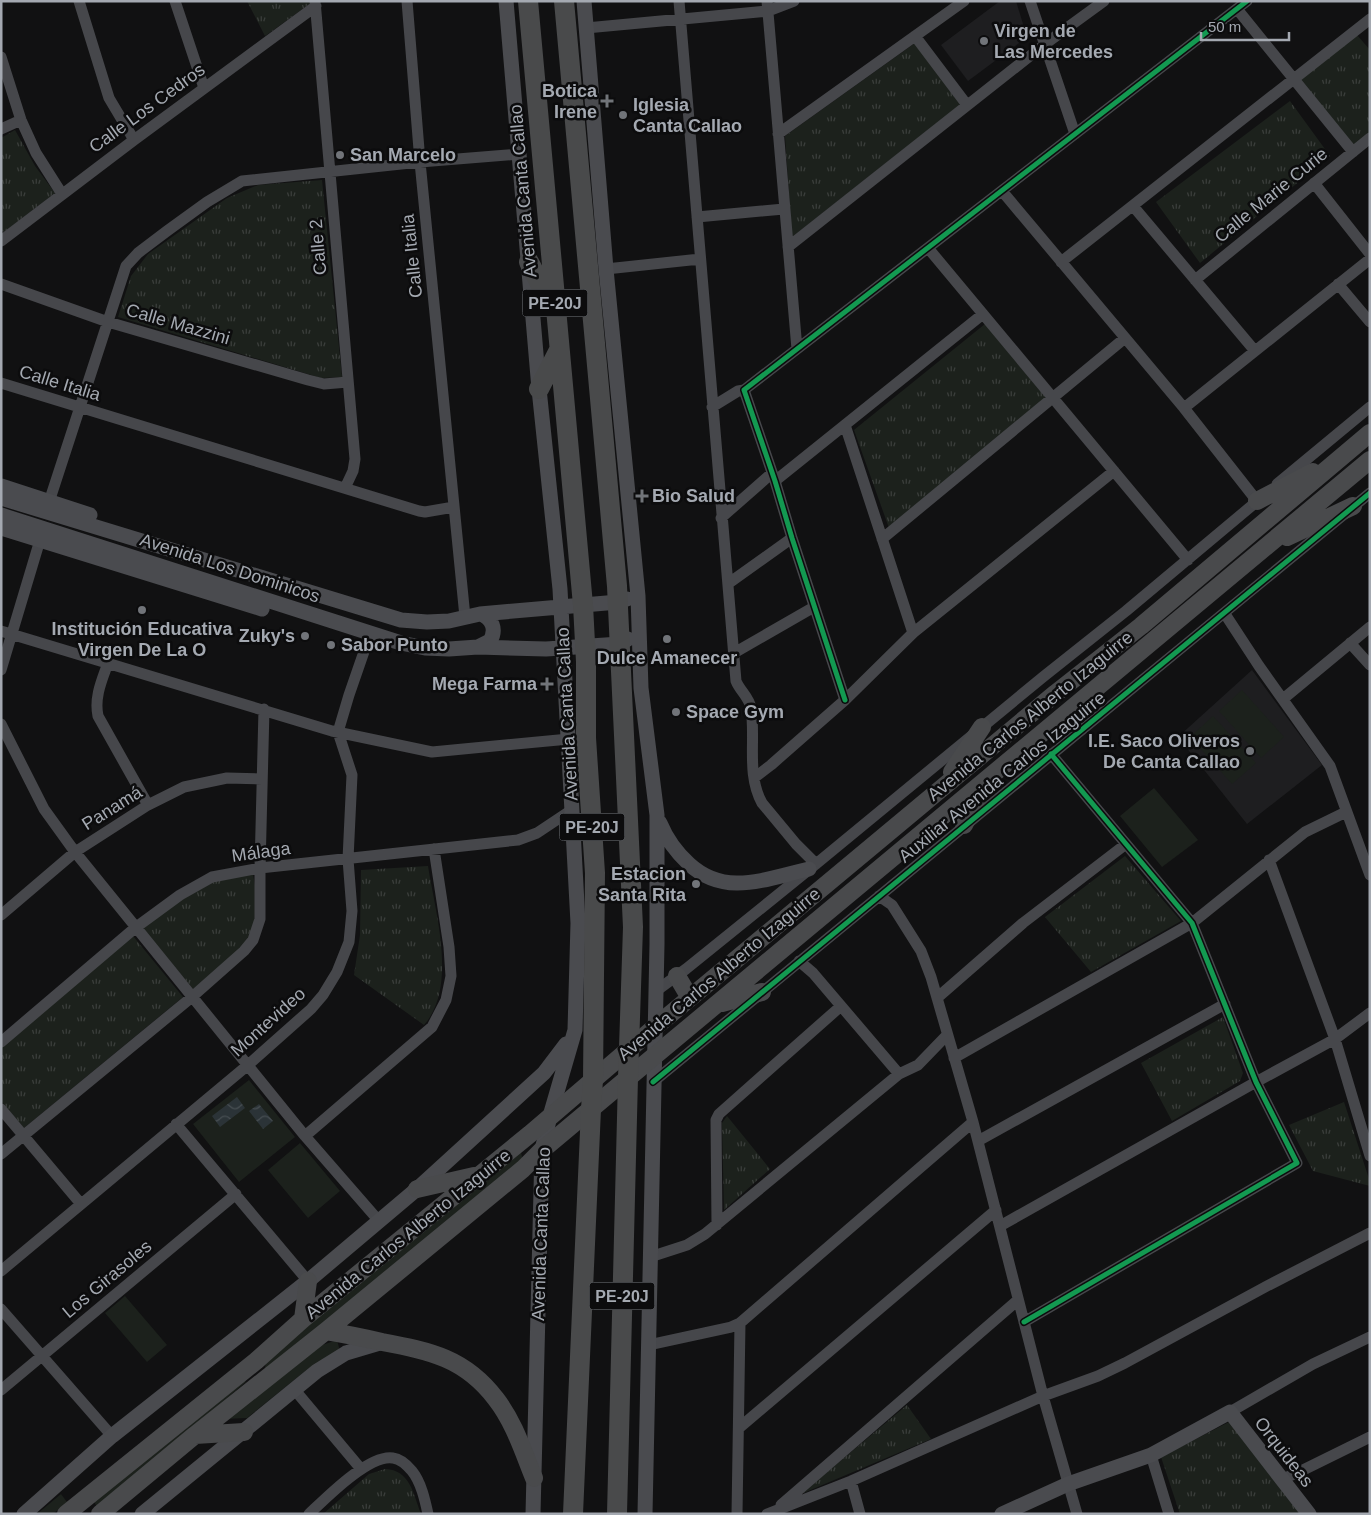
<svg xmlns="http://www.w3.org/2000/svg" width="1371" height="1515" font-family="Arial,sans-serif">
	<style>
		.built { fill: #1e1e20 }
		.grass { fill: #1c211c }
		.park { fill: url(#park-tufts) }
		.water { fill: url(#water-waves) }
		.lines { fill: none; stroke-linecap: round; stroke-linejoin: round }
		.street { stroke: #46474b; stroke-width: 11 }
		.secondary { stroke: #4a4b4f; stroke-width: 15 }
		.primary { stroke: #494a4c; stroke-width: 18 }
		.highway { stroke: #494a4b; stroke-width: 20 }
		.cycleway-casing { stroke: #0c0c0d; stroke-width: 8 }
		.cycleway { stroke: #139951; stroke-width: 5 }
		.poi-dot { fill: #717479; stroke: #0c0c0d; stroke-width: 2 }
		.labels { text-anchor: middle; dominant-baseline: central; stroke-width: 5; stroke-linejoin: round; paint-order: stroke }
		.shield { fill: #0c0c0d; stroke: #767a80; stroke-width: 1 }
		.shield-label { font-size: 16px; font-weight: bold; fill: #a4a9b1 }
		.poi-label { font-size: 18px; font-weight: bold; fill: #a4a9b1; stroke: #0c0c0d; text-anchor: start }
		.street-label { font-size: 18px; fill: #a4a9b1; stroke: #0c0c0d }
	</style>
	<defs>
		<pattern id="park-tufts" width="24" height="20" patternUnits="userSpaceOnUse" patternTransform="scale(1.25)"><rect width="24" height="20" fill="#1c211c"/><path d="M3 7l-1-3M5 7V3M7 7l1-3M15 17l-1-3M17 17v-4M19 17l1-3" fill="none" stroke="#3a3e3b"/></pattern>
		<pattern id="water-waves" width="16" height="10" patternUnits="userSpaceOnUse" patternTransform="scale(1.25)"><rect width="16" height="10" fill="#2b3337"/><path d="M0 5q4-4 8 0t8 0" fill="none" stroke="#474e52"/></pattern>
	</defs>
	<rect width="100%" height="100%" fill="#111112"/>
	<!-- built -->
	<path class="built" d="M 1000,1 L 1016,1 L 1027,37 L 968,81 L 941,45 Z
		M 1252,670 L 1322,765 L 1247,824 L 1178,737 Z"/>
	<!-- grass -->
	<path class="grass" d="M 1242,690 L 1284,737 L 1261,758 L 1219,711 Z
		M 1213,716 L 1256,763 L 1232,784 L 1190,737 Z
		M 1154,788 L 1198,840 L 1162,867 L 1120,816 Z
		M 249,1080 L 295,1137 L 239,1182 L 193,1124 Z
		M 300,1143 L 340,1191 L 308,1218 L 268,1170 Z
		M 520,1149 L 523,1160 L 271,1371 L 265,1368 L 266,1361 Z
		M 125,1296 L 167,1345 L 147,1362 L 105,1313 Z
		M 337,1340 L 340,1351 L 309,1368 L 247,1418 L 223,1419 L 304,1351 Z
		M 241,1377 L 246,1382 L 97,1507 L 93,1500 Z
		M 61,1494 L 67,1502 L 53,1514 L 37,1514 Z"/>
	<!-- park -->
	<path class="park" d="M 247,1 L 311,1 L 311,3 L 265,36 Z
		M 1357,35 L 1370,50 L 1370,135 L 1355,147 L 1300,80 Z
		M 915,43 L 961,104 L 792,237 L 785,136 Z
		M 1290,101 L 1330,156 L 1200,263 L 1156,202 Z
		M 15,130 L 35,166 L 55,193 L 4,232 L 1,229 L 1,138 Z
		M 322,180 L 342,377 L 321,378 L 118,317 L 131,276 L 148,254 L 227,198 L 258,185 Z
		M 985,324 L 1046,397 L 889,528 L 854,430 Z
		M 1125,856 L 1181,921 L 1091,972 L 1045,917 Z
		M 428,866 C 435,912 458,986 424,1025 L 354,975 L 360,935 L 361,870 Z
		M 253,874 C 255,887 259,903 257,917 C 254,950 216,971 193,989 L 143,929 L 170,907 L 213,881 Z
		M 133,936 L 183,997 L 24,1128 L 1,1101 L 1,1046 Z
		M 1223,1017 L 1243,1073 L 1240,1081 L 1172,1121 L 1141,1063 Z
		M 1344,1102 L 1370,1182 L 1370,1186 L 1313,1171 L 1289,1125 Z
		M 727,1116 L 770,1169 L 724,1210 L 722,1123 Z
		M 907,1405 L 931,1439 L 801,1494 Z
		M 1231,1421 L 1303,1514 L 1180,1514 L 1161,1457 Z
		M 385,1469 C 410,1470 413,1493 421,1514 L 323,1514 L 369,1474 Z"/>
	<!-- water -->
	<path class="water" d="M 237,1097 L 245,1108 L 220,1127 L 212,1116 Z
		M 259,1104 L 273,1121 L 263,1129 L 249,1111 Z"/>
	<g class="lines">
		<!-- street -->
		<path class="street" d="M 79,1 L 109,98 L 134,140
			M 175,1 L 204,88
			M 315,1 L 355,459 L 353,471 L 345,488
			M 407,1 L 420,162 L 465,617
			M 679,1 L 736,681 C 740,691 749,697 751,708 C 756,739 746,774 762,803 L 796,844 L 816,864
			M 767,1 L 797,349
			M 1030,1 L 1075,134
			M 1237,9 L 1353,152
			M 586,28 L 768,11 L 794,1
			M 915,36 L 967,105
			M 1,57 L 21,120 L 36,153 L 62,194
			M 1,129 L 21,120
			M 778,134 L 964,1
			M 1314,183 L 1370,254
			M 1002,191 L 1184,408 L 1257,501
			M 1133,206 L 1255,351
			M 697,217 L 784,209
			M 1,241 L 134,140 L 316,6
			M 788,247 L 1045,44 L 1104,1
			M 928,248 L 1188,560
			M 1061,262 L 1370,19
			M 606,269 L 700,259
			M 1195,280 L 1370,138
			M 1,284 L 108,322 L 308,380 L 324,384 L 348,382
			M 1338,284 L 1370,322
			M 1,383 L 419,511 L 425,512 L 454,507
			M 712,407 L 738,391 L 744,390
			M 1184,408 L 1370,259
			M 845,425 L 913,633
			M 775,481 L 983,314
			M 1277,484 L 1370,407
			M 49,502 L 126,266 L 138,253 L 167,231 L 207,202 L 242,181 L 420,162 L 520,154
			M 721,518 L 772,473
			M 882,539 L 1125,338
			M 729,583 L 792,538
			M 1225,614 L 1259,666 L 1330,766 L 1370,875
			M 1,631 L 332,731 L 432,752 L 569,739
			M 1350,643 L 1370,665
			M 734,653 L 814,607
			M 108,663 C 102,680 94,697 98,716 L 148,805
			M 1,670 L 40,540
			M 1283,699 L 1370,627
			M 845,700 L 792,538 L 775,481 L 744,390 L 1247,1
			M 1,724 L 44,809 L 75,852 L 305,1136 L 379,1221
			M 754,778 L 771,765 L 845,700 L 913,633 L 1114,471
			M 1269,860 L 1335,1039 L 1370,1156
			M 879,896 L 892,905 L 921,951 L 931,977 L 973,1122 L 1043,1396 L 1077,1514
			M 1,915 L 75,852 L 148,805 L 184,787 L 227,778 L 262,779
			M 799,961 L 813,973 L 899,1074
			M 656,991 L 686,969 L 816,864 L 1043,677 L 1126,611 L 1261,498
			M 937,998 L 1023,923 L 1126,844
			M 1,1042 L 135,928 L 180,895 L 212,877 L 260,868 L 518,840 L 537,833 L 573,809
			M 954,1058 L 1192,923 L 1305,832 L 1346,812
			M 653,1082 L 1370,493
			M 1,1109 L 81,1204
			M 176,1124 L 308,1281
			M 305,1136 L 432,1027 L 446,1000 L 451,976 L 449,947 L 434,849
			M 978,1141 L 1225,1004
			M 1,1154 L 192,997 L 244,951 L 253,940 L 260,919 L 260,868 L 264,709
			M 717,1225 L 716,1120 L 719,1114 L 841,1006
			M 1000,1226 L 1256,1082 L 1335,1039 L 1370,1013
			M 650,1257 L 687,1245 L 705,1234 L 899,1074 L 918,1065 L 947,1035
			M 1,1271 L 248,1065 L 311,1009 L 323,995 L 337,972 L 349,942 L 352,911 L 348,859 L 352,775 L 338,732 L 349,695 L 367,643
			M 1,1309 L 112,1436
			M 1024,1322 L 1297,1163 L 1256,1082 L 1192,923 L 1051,754
			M 648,1345 L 731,1327 L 740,1323 L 973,1122
			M 294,1389 L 361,1469
			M 1,1390 L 236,1194
			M 1230,1412 L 1313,1364 L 1370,1337
			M 739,1428 L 996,1210
			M 1151,1455 L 1169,1514
			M 1282,1479 L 1297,1473 L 1370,1437
			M 851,1481 L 860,1514
			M 781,1505 L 1018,1300
			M 309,1514 C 326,1498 369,1454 393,1458 C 401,1459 407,1465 412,1471 C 421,1482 425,1500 428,1514
			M 737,1514 L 740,1323
			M 767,1514 L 851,1481 L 1043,1396 L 1098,1376 L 1125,1363 L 1267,1286 L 1370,1233"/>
		<!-- secondary -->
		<path class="secondary" d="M 506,1 L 539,389 L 560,589 L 578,923 L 575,1030 L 550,1116 L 542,1150 L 533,1514
			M 584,1 L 606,269 L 638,596 L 641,688 L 657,815 L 657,944 L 645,1514
			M 1,486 L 90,515
			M 1,498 L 401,620 L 427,622 L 449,621 L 480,614 L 618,602 L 627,599
			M 1,515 L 401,643 L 425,648 L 449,649 L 478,647 L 546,649 L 620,644 L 628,639
			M 1,528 L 262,609
			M 478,647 L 490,641 C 497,629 492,618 480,614
			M 660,823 C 667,840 676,852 689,864 C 726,898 767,878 809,869
			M 24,1514 L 112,1436 L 308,1281 L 417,1189 L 544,1073 L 566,1044
			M 142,1514 L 317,1371 L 346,1353 L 383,1342
			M 1002,1514 L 1068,1484 L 1151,1455 L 1230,1412 L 1309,1514"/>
		<!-- primary -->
		<path class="primary" d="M 1257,501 L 1313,472
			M 1287,537 L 1353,506
			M 952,772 L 982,727
			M 964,825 L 984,785
			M 677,976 L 690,998
			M 722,1003 L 762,992
			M 417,1189 L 474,1176
			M 303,1319 L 308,1281
			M 326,1331 C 345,1334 364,1338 382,1342 C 430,1351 465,1358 496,1399 C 514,1422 523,1451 534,1478
			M 195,1435 L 244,1432
			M 66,1514 L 256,1361 L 303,1319 L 530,1134 L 655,1027 L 1056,693 L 1141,626 L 1370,433
			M 100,1514 L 195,1435 L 326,1331 L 523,1169 L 542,1150 L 628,1078 L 1370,460"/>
		<!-- highway -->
		<path class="highway" d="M 528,1 L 583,605 L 586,662 L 586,738 L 595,873 L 593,1080 L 591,1109 L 573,1514
			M 564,1 L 617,586 L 633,927 L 628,1078 L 617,1514
			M 529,262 L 552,307
			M 539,389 L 559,350"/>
		<!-- cycleway casing -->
		<g class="cycleway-casing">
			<path id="cycleway" d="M 845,700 L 792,538 L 775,481 L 744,390 L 1247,1
				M 653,1082 L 1370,493
				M 1024,1322 L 1297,1163 L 1256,1082 L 1192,923 L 1051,754"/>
		</g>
		<!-- cycleway -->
		<use href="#cycleway" class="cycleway"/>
	</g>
	<!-- markers -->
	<g class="poi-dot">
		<circle cx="984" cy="41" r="5"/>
		<path d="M604.5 93.5h5v5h5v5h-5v5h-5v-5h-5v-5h5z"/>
		<circle cx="623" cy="115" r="5"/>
		<circle cx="340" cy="155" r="5"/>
		<path d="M639.5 488.5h5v5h5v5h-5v5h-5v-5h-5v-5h5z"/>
		<circle cx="142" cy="610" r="5"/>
		<circle cx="305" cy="636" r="5"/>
		<circle cx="667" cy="639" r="5"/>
		<circle cx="331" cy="645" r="5"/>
		<path d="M544.5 676.5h5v5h5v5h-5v5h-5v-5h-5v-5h5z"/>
		<circle cx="676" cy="712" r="5"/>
		<circle cx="1250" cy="751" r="5"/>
		<circle cx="696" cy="884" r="5"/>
	</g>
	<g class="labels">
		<!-- shield labels -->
		<g class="shield">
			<rect x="522.5" y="289.5" width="65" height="27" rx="4"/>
			<rect x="559.5" y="813.5" width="65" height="27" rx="4"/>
			<rect x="589.5" y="1282.5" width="65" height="27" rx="4"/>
		</g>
		<g class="shield-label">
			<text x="555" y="303">PE-20J</text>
			<text x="592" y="827">PE-20J</text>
			<text x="622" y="1296">PE-20J</text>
		</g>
		<!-- poi labels -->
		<g class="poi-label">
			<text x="994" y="31">Virgen de<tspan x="994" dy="21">Las Mercedes</tspan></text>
			<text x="597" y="91" text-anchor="end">Botica<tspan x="597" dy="21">Irene</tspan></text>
			<text x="633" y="105">Iglesia<tspan x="633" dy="21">Canta Callao</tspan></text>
			<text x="350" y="155">San Marcelo</text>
			<text x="652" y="496">Bio Salud</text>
			<text x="142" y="629" text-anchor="middle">Institución Educativa<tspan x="142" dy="21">Virgen De La O</tspan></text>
			<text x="295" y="636" text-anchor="end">Zuky's</text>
			<text x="341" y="645">Sabor Punto</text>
			<text x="667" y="658" text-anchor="middle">Dulce Amanecer</text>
			<text x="537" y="684" text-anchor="end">Mega Farma</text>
			<text x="686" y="712">Space Gym</text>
			<text x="1240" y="741" text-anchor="end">I.E. Saco Oliveros<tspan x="1240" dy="21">De Canta Callao</tspan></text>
			<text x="686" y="874" text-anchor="end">Estacion<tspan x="686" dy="21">Santa Rita</tspan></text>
		</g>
		<!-- street labels -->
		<g class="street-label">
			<text transform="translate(147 108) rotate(-36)">Calle Los Cedros</text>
			<text transform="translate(523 191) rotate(-95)">Avenida Canta Callao</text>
			<text transform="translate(1271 195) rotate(-39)">Calle Marie Curie</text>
			<text transform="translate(318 247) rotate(-95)">Calle 2</text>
			<text transform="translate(412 256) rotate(-96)">Calle Italia</text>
			<text transform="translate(178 324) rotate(16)">Calle Mazzini</text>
			<text transform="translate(60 383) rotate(17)">Calle Italia</text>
			<text transform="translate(230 568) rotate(18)">Avenida Los Dominicos</text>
			<text transform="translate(567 714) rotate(-93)">Avenida Canta Callao</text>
			<text transform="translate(1030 716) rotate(-39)">Avenida Carlos Alberto Izaguirre</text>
			<text transform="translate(1002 777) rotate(-39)">Auxiliar Avenida Carlos Izaguirre</text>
			<text transform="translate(112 808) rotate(-32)">Panamá</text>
			<text transform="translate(261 852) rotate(-8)">Málaga</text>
			<text transform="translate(719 974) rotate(-40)">Avenida Carlos Alberto Izaguirre</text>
			<text transform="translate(268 1022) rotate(-42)">Montevideo</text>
			<text transform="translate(408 1234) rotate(-39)">Avenida Carlos Alberto Izaguirre</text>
			<text transform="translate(541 1234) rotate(-88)">Avenida Canta Callao</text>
			<text transform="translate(107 1279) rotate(-40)">Los Girasoles</text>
			<text transform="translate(1284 1452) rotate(52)">Orquideas</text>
		</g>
	</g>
	<!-- border -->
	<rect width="1371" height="1515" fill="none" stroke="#a4a9b1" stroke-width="5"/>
	<!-- scale -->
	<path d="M1201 32v8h88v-8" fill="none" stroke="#a4a9b1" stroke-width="2.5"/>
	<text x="1208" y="32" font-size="15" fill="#a4a9b1" stroke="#0c0c0d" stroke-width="4" paint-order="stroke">50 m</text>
</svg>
